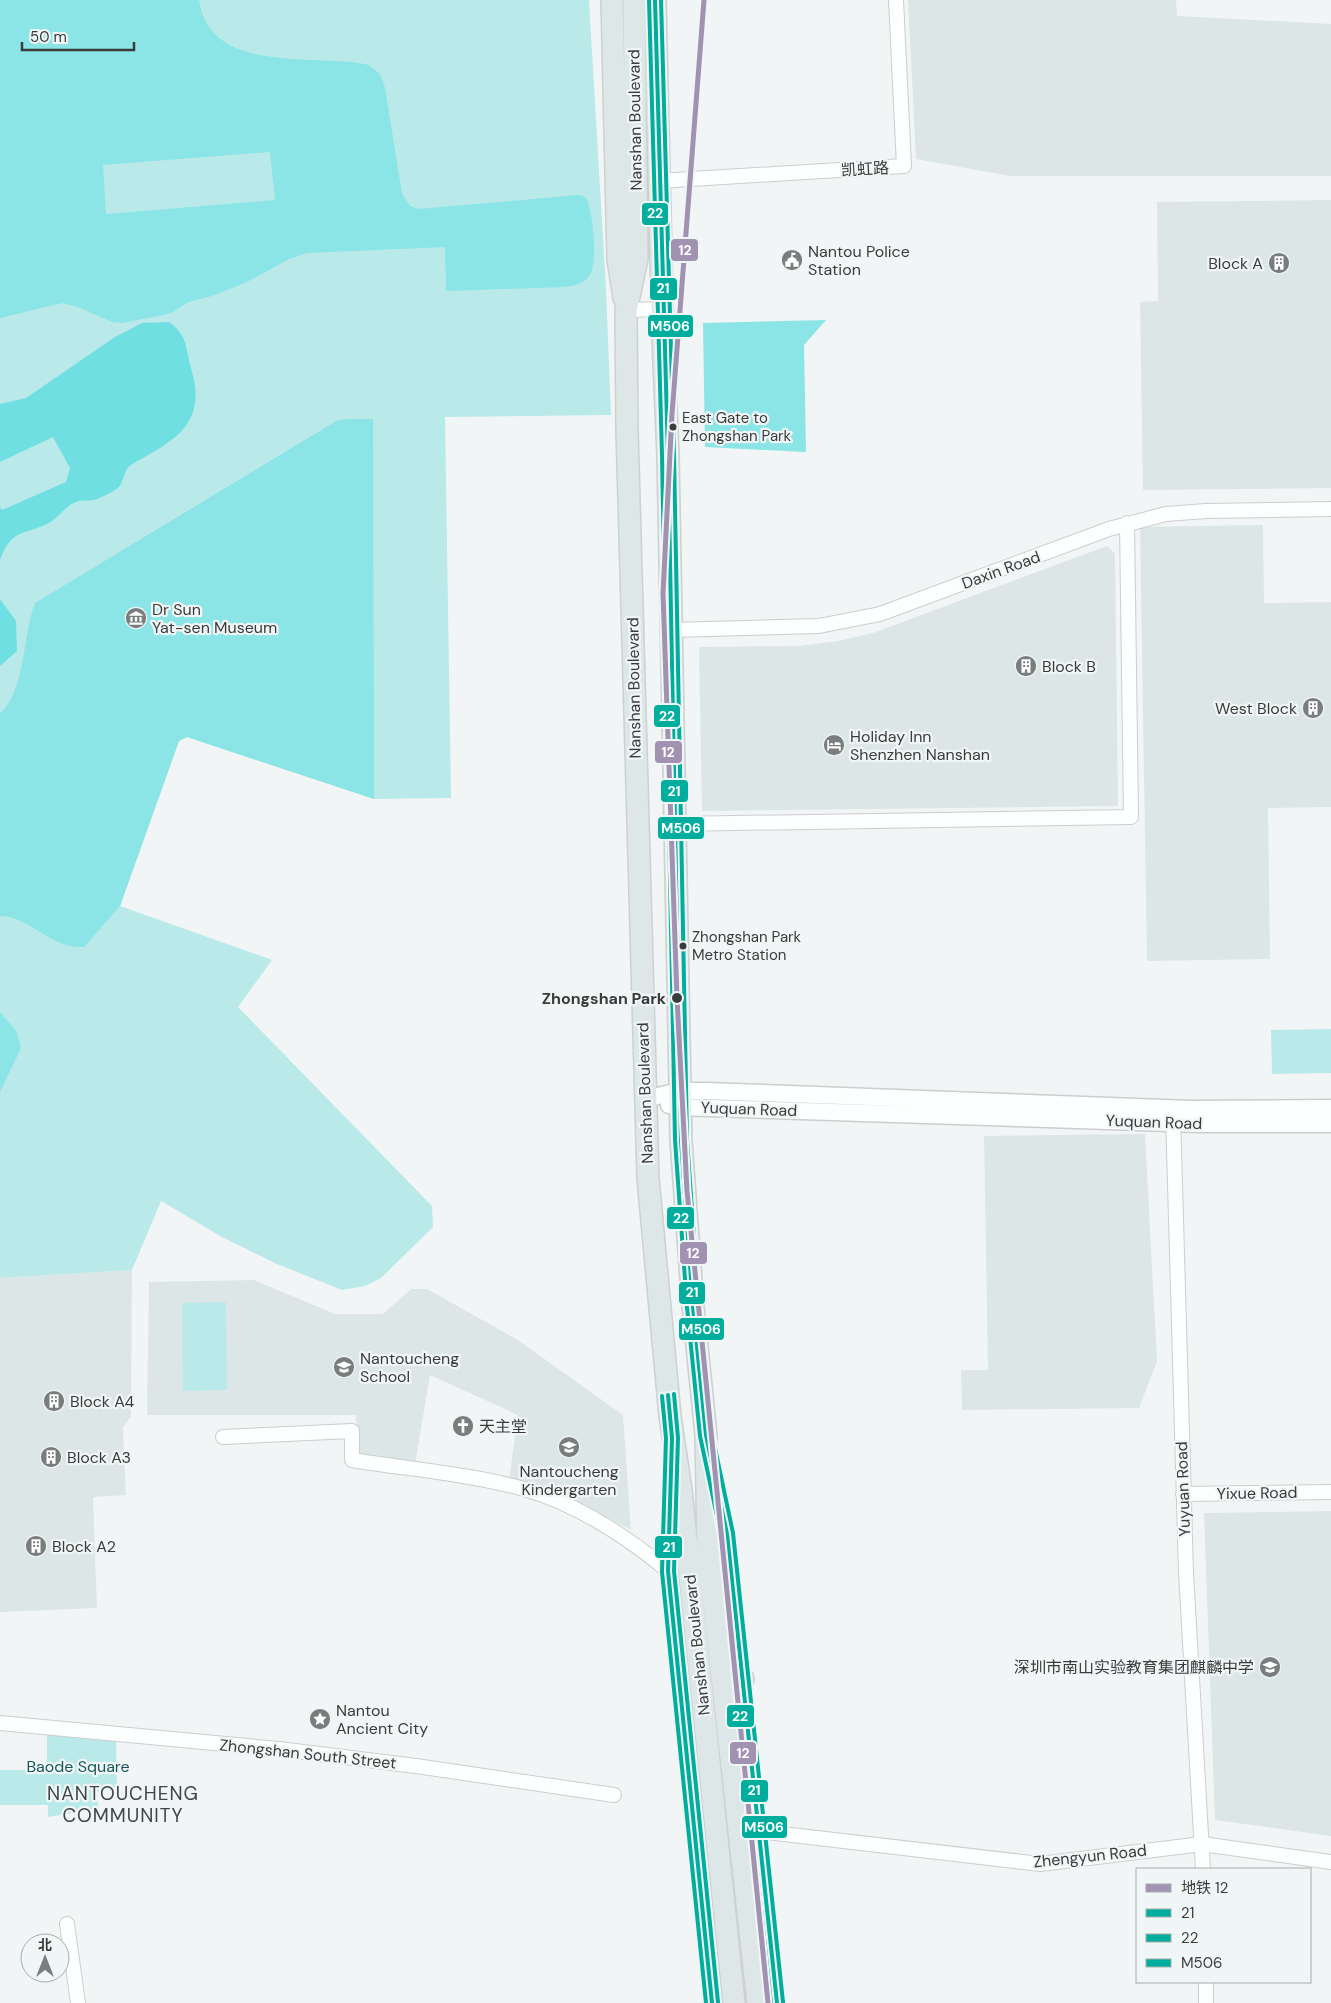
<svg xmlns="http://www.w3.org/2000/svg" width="1331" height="2003" font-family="'DM Sans','Noto Sans SC',sans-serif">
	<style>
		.built { fill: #dde6e6 }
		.green { fill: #bae9ea }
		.forest { fill: #8be4e6; fill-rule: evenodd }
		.water { fill: #6fdfe1 }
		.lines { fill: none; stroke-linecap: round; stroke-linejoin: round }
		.minor-casing { stroke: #cccece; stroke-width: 16 }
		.tertiary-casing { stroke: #cccece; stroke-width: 19 }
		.primary-casing { stroke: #cfd0d0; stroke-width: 24 }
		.minor { stroke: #fdfefe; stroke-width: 14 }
		.tertiary { stroke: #fdfefe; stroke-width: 16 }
		.primary { stroke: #dde7e7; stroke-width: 21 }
		.bus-1-casing { stroke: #f0f6f6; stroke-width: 8 }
		.bus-2-casing { stroke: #f0f6f6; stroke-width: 8 }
		.bus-3-casing { stroke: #f0f6f6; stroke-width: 8 }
		.bus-1 { stroke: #01ad9c; stroke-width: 4 }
		.bus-2 { stroke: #01ad9c; stroke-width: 4 }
		.bus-3 { stroke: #01ad9c; stroke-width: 4 }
		.metro-1-casing { stroke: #f0f6f6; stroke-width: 9 }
		.metro-1 { stroke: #a192b2; stroke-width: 5 }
		.bus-dot { fill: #3a3c3c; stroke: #f0f6f6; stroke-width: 2 }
		.labels { text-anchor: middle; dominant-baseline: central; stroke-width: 4.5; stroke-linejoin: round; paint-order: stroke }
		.bus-label { font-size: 15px; fill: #3a3c3c; stroke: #f0f6f6; text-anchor: start }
		.street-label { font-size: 16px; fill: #3a3c3c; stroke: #f0f6f6 }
		.poi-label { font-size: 16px; fill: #3a3c3c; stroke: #f0f6f6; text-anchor: start }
		.stop-label { font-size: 16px; font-weight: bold; fill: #3a3c3c; stroke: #f0f6f6; text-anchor: end }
		.park-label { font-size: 16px; fill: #185758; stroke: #f0f6f6 }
		.quarter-label { font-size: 19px; letter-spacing: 1px; fill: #404545; stroke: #f0f6f6 }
		.line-badge { stroke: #f0f6f6; stroke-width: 2 }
		.badge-label { font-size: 14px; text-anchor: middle; font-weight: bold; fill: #fff }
	</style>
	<rect width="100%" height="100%" fill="#f1f5f5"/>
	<!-- built -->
	<path class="built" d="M 908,0 L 1176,0 L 1177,16 L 1331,24 L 1331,176 L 1010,176 L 916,159 Z
		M 1331,200 L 1331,488 L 1143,490 L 1140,302 L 1158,301 L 1157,202 Z
		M 1263,525 L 1264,603 L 1331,602 L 1331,807 L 1268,808 L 1270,959 L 1147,961 L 1140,527 Z
		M 1107,546 L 1115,554 L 1118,806 L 702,811 L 699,647 L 800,646 L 838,641 L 873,633 Z
		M 1145,1134 L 1157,1361 L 1139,1408 L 962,1410 L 961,1370 L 988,1370 L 984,1136 Z
		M 132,1270 L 131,1416 L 123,1428 L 126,1495 L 93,1497 L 97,1608 L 0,1612 L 0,1278 Z
		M 254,1280 L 335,1314 L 383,1314 L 411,1289 L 427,1289 L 518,1340 L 623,1415 L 631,1530 L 585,1505 L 549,1490 L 509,1480 L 518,1415 L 430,1375 L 415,1464 L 358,1456 L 356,1415 L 147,1415 L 149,1282 Z
		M 1331,1511 L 1331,1836 L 1215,1820 L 1204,1513 Z"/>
	<!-- green -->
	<path class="green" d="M 0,0 L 589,0 L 606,290 L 611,415 L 445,417 L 451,798 L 374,799 L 187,737 L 179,741 L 120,906 L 272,960 L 238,1007 L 432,1206 L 433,1227 L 381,1278 L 365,1286 L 342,1290 L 277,1264 L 222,1237 L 161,1201 L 132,1270 L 0,1278 Z
		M 1331,1029 L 1331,1073 L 1272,1074 L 1271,1030 Z
		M 226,1302 L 227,1390 L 183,1391 L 182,1303 Z
		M 47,1733 L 116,1739 L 117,1788 L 96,1792 L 99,1809 L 48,1817 L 48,1805 L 0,1805 L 0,1770 L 47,1770 Z"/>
	<!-- forest -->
	<path class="forest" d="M 0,0 L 199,0 C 210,76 315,53 369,65 L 380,74 L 385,88 L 402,194 L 410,206 L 419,209 L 578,195 L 584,196 C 594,205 598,266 589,276 C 583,284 574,286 564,287 L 446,291 L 445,247 L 307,253 L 289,259 L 247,282 L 212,296 L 188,302 L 173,312 L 163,315 L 122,323 L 112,322 L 78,307 L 62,303 L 0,318 ZM 270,152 L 275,200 L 106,214 L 103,165 Z
		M 826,320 L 804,345 L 806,452 L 705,447 L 703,323 Z
		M 351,419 L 373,419 L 374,799 L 187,737 L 179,741 L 120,906 L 84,947 C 50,949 30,916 0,916 L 0,713 C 25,693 23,633 35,603 L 338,420 Z
		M 0,1012 L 16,1031 L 21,1048 L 0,1092 Z"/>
	<!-- water -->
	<path class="water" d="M 169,322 C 188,336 185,346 191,368 C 208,426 174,440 131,465 C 123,470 124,482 118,488 C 113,492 100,498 94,500 C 89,501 83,500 79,501 C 67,504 61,515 52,521 C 26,537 13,525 0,560 L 0,507 L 2,510 L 66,482 L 70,468 L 53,437 L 0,462 L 0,404 L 26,398 L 115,337 L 142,323 Z
		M 0,599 L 16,621 L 17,651 L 0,666 Z"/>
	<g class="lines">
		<!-- minor casing -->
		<g class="minor-casing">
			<path id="minor" d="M 659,181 L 904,166 L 896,0
				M 626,310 L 662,309
				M 671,630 L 819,626 L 880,614 L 1109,529 L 1166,514 L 1206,511 L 1331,509
				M 674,824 L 1131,817 L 1127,523
				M 1173,1113 L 1186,1573 L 1203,1869
				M 223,1437 L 352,1431 L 352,1460 C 407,1469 471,1474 524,1489 C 575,1503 628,1537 668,1571
				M 1183,1494 L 1331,1492
				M 0,1723 L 279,1749 L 416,1766 L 614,1795
				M 758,1831 L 1040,1864 L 1202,1844 L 1331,1862
				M 67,1924 L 78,2003
				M 1206,1982 L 1206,2003"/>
		</g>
		<!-- tertiary casing -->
		<g class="tertiary-casing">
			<path id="tertiary" d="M 645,1099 L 679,1091 L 707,1091 L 1191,1109 L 1331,1108
				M 669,1105 L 679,1107 L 1200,1124 L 1331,1124
				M 671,1467 L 668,1571 L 712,2003
				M 713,1467 L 727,1534 L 777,2003"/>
		</g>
		<!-- primary casing -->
		<g class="primary-casing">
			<path id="primary" d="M 612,0 L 618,259 L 624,298
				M 634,0 L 637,259 L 626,310 L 627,429 L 648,1178 L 670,1416 L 681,1490 L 734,2003
				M 655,0 L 663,340 L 668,455 L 681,1140 L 693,1307 L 706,1435 L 708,1549 L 758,2003
				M 721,1659 L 743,1679"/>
		</g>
		<!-- minor -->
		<use href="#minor" class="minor"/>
		<!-- tertiary -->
		<use href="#tertiary" class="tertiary"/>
		<!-- primary -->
		<use href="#primary" class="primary"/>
		<!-- bus-1 casing -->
		<g class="bus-1-casing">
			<path id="bus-1" d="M 655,0 L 668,455 L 681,1140 L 693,1307 L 706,1435 L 727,1534 L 777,2003
				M 668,1395 L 672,1438 L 668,1571 L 712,2003"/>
		</g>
		<!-- bus-2 casing -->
		<g class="bus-2-casing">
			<path id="bus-2" d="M 649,0 L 662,455 L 675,1140 L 687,1307 L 700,1436 L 721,1535 L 771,2003
				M 662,1396 L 666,1438 L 662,1572 L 706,2003"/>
		</g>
		<!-- bus-3 casing -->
		<g class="bus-3-casing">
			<path id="bus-3" d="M 661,0 L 674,455 L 687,1140 L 699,1306 L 712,1434 L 733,1533 L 783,2002
				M 674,1394 L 678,1438 L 674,1571 L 718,2002"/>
		</g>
		<!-- bus-1 -->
		<use href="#bus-1" class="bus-1"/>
		<!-- bus-2 -->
		<use href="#bus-2" class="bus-2"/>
		<!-- bus-3 -->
		<use href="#bus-3" class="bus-3"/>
		<!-- metro-1 casing -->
		<g class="metro-1-casing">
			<path id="metro-1" d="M 704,0 L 672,414 L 663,593 L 677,998 L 687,1191 L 768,2003"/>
		</g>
		<!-- metro-1 -->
		<use href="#metro-1" class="metro-1"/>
	</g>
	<!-- icons -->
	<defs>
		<g id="civic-disc" transform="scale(1.125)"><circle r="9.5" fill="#7a7d7d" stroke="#f0f6f6"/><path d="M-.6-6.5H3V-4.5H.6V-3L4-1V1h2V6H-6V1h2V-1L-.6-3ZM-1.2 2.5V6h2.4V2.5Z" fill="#fff"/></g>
		<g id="building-disc" transform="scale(1.125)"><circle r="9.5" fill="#7a7d7d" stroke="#f0f6f6"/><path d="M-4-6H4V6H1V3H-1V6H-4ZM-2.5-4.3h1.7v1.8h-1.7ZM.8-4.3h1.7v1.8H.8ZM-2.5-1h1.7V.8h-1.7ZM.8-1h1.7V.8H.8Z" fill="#fff"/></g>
		<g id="museum-disc" transform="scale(1.125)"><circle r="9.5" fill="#7a7d7d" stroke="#f0f6f6"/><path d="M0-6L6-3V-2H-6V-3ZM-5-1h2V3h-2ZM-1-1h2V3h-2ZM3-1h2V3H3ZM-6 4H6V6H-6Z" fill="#fff"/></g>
		<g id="hotel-disc" transform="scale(1.125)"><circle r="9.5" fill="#7a7d7d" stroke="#f0f6f6"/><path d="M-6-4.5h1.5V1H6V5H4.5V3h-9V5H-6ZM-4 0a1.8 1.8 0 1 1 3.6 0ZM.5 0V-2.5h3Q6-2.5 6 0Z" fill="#fff"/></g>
		<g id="school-disc" transform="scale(1.125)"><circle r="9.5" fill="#7a7d7d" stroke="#f0f6f6"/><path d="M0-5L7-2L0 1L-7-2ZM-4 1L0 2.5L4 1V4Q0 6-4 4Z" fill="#fff"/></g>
		<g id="church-disc" transform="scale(1.125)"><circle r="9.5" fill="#7a7d7d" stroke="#f0f6f6"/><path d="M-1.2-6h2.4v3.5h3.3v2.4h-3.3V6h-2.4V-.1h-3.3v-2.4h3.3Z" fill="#fff"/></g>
		<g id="sight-disc" transform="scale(1.125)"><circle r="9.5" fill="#7a7d7d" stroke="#f0f6f6"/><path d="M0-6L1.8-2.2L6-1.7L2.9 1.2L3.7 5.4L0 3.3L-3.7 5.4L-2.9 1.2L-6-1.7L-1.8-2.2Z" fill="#fff"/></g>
	</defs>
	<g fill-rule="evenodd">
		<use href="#civic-disc" x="792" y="260"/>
		<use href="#building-disc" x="1279" y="263"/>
		<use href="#museum-disc" x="136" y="618"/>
		<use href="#building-disc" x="1026" y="666"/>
		<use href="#building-disc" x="1313" y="708"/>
		<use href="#hotel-disc" x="834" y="745"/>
		<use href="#school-disc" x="344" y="1367"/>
		<use href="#building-disc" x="54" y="1401"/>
		<use href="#church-disc" x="463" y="1426"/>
		<use href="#school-disc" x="569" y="1447"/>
		<use href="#building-disc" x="51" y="1457"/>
		<use href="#building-disc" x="36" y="1546"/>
		<use href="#school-disc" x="1270" y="1667"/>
		<use href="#sight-disc" x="320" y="1719"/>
	</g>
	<!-- markers -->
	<g class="bus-dot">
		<circle cx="673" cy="427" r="4.5"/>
		<circle cx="683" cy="946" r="4.5"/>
		<circle cx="677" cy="998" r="6"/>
	</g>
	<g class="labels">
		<!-- bus labels -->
		<g class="bus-label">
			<text x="682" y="418">East Gate to<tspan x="682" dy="18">Zhongshan Park</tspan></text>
			<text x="692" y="937">Zhongshan Park<tspan x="692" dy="18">Metro Station</tspan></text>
		</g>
		<!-- street labels -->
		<g class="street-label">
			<text transform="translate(635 120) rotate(-91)">Nanshan Boulevard</text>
			<text transform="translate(865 169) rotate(-3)">凯虹路</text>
			<text transform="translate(1001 570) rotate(-20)">Daxin Road</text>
			<text transform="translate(634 688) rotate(-91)">Nanshan Boulevard</text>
			<text transform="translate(645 1093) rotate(-92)">Nanshan Boulevard</text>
			<text transform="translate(749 1109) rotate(2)">Yuquan Road</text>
			<text transform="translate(1154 1122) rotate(2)">Yuquan Road</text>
			<text transform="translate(1183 1489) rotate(-92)">Yuyuan Road</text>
			<text transform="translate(1257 1493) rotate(-1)">Yixue Road</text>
			<text transform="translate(697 1645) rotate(-96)">Nanshan Boulevard</text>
			<text transform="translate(308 1754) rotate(6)">Zhongshan South Street</text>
			<text transform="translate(1090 1856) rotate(-6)">Zhengyun Road</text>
		</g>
		<!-- poi labels -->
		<g class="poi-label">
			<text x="808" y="251">Nantou Police<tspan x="808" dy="18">Station</tspan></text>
			<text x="1263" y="263" text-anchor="end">Block A</text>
			<text x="152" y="609">Dr Sun<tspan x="152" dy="18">Yat-sen Museum</tspan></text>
			<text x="1042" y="666">Block B</text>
			<text x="1297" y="708" text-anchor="end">West Block</text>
			<text x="850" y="736">Holiday Inn<tspan x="850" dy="18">Shenzhen Nanshan</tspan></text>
			<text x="360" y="1358">Nantoucheng<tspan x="360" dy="18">School</tspan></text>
			<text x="70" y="1401">Block A4</text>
			<text x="479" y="1426">天主堂</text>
			<text x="67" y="1457">Block A3</text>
			<text x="569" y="1471" text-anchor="middle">Nantoucheng<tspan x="569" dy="18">Kindergarten</tspan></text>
			<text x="52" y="1546">Block A2</text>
			<text x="1254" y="1667" text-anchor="end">深圳市南山实验教育集团麒麟中学</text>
			<text x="336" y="1710">Nantou<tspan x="336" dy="18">Ancient City</tspan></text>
		</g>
		<!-- stop labels -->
		<g class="stop-label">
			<text x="666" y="998">Zhongshan Park</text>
		</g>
		<!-- park labels -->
		<g class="park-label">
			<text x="78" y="1766">Baode Square</text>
		</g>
		<!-- quarter labels -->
		<g class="quarter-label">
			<text x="123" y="1793">NANTOUCHENG<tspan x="123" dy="22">COMMUNITY</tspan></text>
		</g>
	</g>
	<g class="line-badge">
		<rect x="641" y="202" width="28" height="24" rx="5" fill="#01ad9c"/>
		<rect x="670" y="238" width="29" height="24" rx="5" fill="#a192b2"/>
		<rect x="649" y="277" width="29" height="24" rx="5" fill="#01ad9c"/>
		<rect x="647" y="314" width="47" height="24" rx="5" fill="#01ad9c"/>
		<rect x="653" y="704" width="28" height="24" rx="5" fill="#01ad9c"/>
		<rect x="654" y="740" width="29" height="24" rx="5" fill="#a192b2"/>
		<rect x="660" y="779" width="29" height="24" rx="5" fill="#01ad9c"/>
		<rect x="657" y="816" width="48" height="24" rx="5" fill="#01ad9c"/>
		<rect x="666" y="1206" width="29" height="24" rx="5" fill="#01ad9c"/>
		<rect x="679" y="1241" width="29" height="24" rx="5" fill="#a192b2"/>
		<rect x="678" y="1281" width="28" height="24" rx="5" fill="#01ad9c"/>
		<rect x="678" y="1317" width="47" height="24" rx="5" fill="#01ad9c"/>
		<rect x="654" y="1535" width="29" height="24" rx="5" fill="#01ad9c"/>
		<rect x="726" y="1704" width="29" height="24" rx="5" fill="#01ad9c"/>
		<rect x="729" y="1741" width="28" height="24" rx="5" fill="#a192b2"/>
		<rect x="740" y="1779" width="29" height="24" rx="5" fill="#01ad9c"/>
		<rect x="741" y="1815" width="47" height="24" rx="5" fill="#01ad9c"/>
	</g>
	<g class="badge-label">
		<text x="655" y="218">22</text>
		<text x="685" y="255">12</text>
		<text x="663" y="293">21</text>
		<text x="670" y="331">M506</text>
		<text x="667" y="721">22</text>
		<text x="668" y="757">12</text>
		<text x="674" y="796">21</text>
		<text x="681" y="833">M506</text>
		<text x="681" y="1223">22</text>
		<text x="693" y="1258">12</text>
		<text x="692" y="1297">21</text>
		<text x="701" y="1334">M506</text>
		<text x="669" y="1552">21</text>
		<text x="740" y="1721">22</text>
		<text x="743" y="1758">12</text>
		<text x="754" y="1795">21</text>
		<text x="764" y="1832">M506</text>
	</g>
	<!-- legend -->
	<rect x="1136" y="1868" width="175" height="115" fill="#f0f6f6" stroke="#a7acac"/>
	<rect x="1146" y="1884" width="25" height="8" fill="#a192b2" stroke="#a7acac"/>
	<text x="1181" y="1893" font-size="15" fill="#3a3c3c">地铁 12</text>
	<rect x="1146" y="1909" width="25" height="8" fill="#01ad9c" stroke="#a7acac"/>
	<text x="1181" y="1918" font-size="15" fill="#3a3c3c">21</text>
	<rect x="1146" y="1934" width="25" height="8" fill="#01ad9c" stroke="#a7acac"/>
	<text x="1181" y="1943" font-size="15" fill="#3a3c3c">22</text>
	<rect x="1146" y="1959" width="25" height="8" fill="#01ad9c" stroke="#a7acac"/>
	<text x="1181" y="1968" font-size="15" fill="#3a3c3c">M506</text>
	<!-- north arrow -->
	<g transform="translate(45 1958)"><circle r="24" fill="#f0f6f6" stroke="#a7acac"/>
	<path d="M0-4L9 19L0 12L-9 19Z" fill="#7a7d7d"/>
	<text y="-8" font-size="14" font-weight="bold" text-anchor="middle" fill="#3a3c3c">北</text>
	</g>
	<!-- scale -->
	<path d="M22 42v8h112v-8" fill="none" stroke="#3a3c3c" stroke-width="2.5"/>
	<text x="30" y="42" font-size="15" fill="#3a3c3c" stroke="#f0f6f6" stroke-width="4" paint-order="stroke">50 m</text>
</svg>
